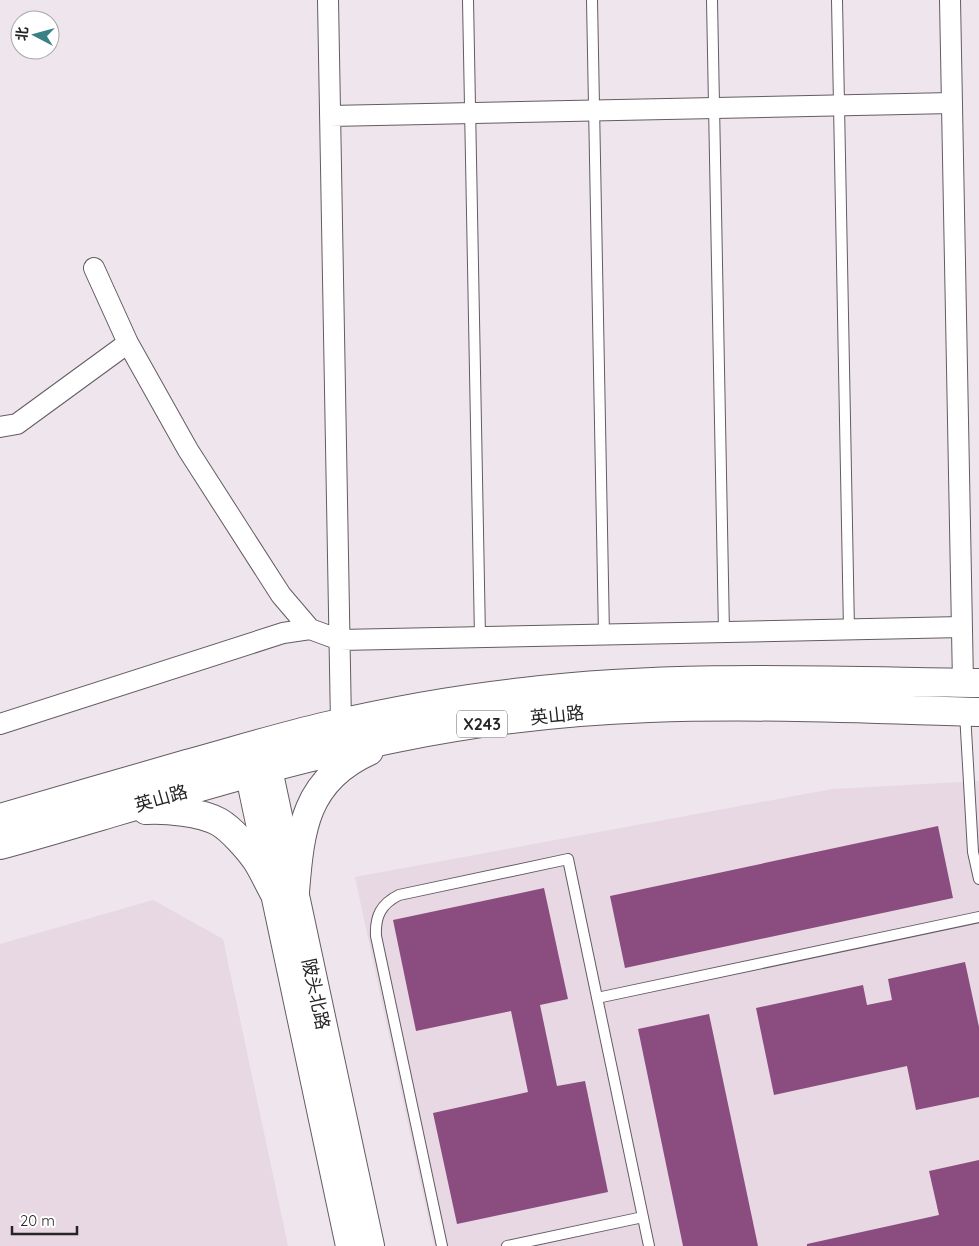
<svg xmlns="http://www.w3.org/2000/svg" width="979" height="1246" font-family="Quicksand,'Noto Sans SC',sans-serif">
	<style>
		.built { fill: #e7d8e3 }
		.building { fill: #8b4c80 }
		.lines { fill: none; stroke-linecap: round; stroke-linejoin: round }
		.lane-casing { stroke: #635c61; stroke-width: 12 }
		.street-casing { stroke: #635c61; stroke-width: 22 }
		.secondary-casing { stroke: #635c61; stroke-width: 30 }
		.primary-casing { stroke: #635c61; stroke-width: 30 }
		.lane { stroke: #fff; stroke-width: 10 }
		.street { stroke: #fff; stroke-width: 20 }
		.secondary { stroke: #fff; stroke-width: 28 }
		.primary { stroke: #fff; stroke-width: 28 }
		.labels { text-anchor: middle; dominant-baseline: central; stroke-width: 5; stroke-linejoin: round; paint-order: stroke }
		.shield { fill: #fff; stroke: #686667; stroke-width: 1 }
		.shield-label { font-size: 16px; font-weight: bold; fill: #272426 }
		.street-label { font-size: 18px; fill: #272426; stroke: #fff }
	</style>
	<rect width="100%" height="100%" fill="#eee6ec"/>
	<!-- built -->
	<path class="built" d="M 979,781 L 979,1246 L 434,1246 L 355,877 L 832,789 Z
		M 153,900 L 223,939 L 288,1246 L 0,1246 L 0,944 Z"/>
	<!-- building -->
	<path class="building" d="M 938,826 L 953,898 L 625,968 L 610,896 Z
		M 544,888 L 568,999 L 540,1005 L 557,1086 L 585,1081 L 608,1192 L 457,1224 L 433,1113 L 528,1092 L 511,1011 L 416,1031 L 393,920 Z
		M 965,962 L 979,1027 L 979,1097 L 916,1110 L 907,1066 L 774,1095 L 756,1008 L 863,985 L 867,1005 L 892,1000 L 888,979 Z
		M 709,1014 L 758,1246 L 683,1246 L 638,1029 Z
		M 979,1160 L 979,1246 L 807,1246 L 807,1244 L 939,1215 L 929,1171 Z"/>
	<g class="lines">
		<!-- lane casing -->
		<g class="lane-casing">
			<path id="lane" d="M 468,0 L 480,637
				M 592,0 L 604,635
				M 712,0 L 724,632
				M 837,0 L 849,630
				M 965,713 L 973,852 L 979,879
				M 597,998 L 979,917
				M 442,1246 L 376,936 C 375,916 381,904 399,895 L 568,859 L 649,1246
				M 507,1246 L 643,1217"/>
		</g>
		<!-- street casing -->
		<g class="street-casing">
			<path id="street" d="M 328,0 L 341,723
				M 950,0 L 963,683
				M 330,116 L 952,103
				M 94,268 L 128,343 L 188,450 L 281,595 L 310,629 L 340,640 L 962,627
				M 0,427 L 17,424 L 128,343
				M 0,724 L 283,633 L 310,629"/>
		</g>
		<!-- secondary casing -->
		<g class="secondary-casing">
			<path id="secondary" d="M 263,746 L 370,1246
				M 253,790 L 350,1246"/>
		</g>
		<!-- primary casing -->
		<g class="primary-casing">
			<path id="primary" d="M 146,810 C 166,809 201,812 219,822 C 231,829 249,849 257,861 C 264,872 269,884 276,896
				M 0,818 C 62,800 125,782 187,764 C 234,751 280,737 327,726 C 392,711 458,699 524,692 C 675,674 828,681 979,683
				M 0,845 C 34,836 67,826 101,816 C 199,787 296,758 396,738 C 479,721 564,711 649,708 C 759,704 869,709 979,712
				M 295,892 C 300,829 305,780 369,751"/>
		</g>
		<!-- lane -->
		<use href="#lane" class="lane"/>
		<!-- street -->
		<use href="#street" class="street"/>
		<!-- secondary -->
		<use href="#secondary" class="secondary"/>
		<!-- primary -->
		<use href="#primary" class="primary"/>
	</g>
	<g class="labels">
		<!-- shield labels -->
		<rect class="shield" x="457" y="710.5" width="50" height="27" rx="4"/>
		<g class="shield-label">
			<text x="482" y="724">X243</text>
		</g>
		<!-- street labels -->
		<g class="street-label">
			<text transform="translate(557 715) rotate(-6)">英山路</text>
			<text transform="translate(161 798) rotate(-16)">英山路</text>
			<text transform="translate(316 994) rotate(78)">陂头北路</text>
		</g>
	</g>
	<!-- north arrow -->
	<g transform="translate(35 35) rotate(276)"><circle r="24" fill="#ffffff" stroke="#a9a7a8"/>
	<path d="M0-4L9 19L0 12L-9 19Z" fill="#398184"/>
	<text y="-8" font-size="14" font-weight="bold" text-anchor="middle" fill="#272426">北</text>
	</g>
	<!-- scale -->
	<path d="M12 1226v8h65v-8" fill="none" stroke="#272426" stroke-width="2.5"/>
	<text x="20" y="1226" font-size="15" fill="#272426" stroke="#ffffff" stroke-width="4" paint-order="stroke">20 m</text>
</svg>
